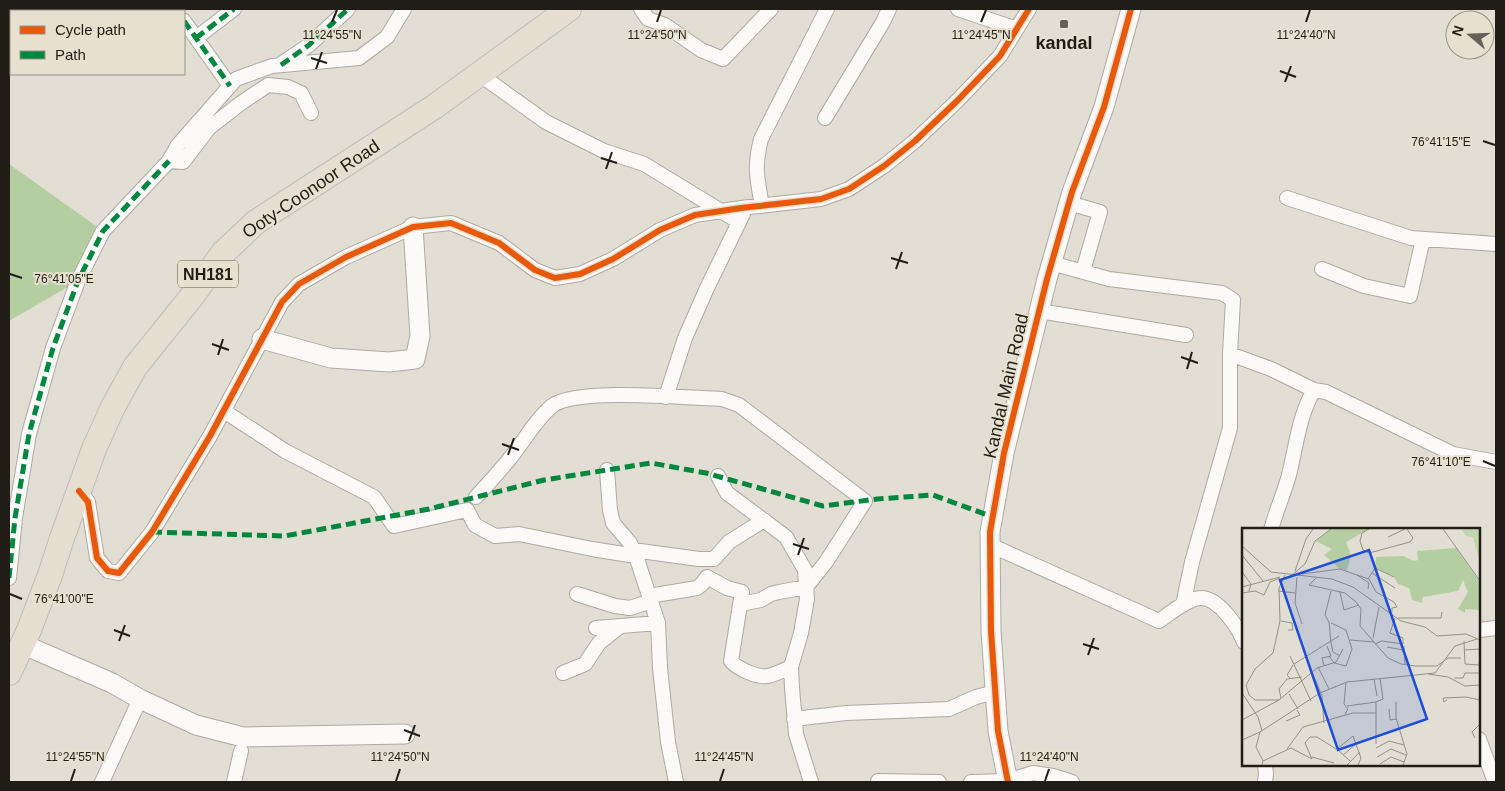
<svg xmlns="http://www.w3.org/2000/svg" width="1505" height="791" font-family="Arial,sans-serif">
	<style>
		.forest { fill: #b5cea1 }
		.lines { fill: none; stroke-linecap: round; stroke-linejoin: round }
		.street-casing { stroke: #adaaa2; stroke-width: 16 }
		.secondary-casing { stroke: #adaaa2; stroke-width: 21 }
		.highway-casing { stroke: #c0bdb9; stroke-width: 26 }
		.street { stroke: #fbfaf9; stroke-width: 14 }
		.secondary { stroke: #fbfaf9; stroke-width: 19 }
		.highway { stroke: #e6ded1; stroke-width: 24 }
		.quiet { stroke: #00873e; stroke-width: 5; stroke-dasharray: 10 5; stroke-linecap: butt }
		.cycleway-casing { stroke: #e8e0ce; stroke-width: 9 }
		.cycleway { stroke: #e8590c; stroke-width: 6 }
		.ticks { fill: none; stroke: #201d17; stroke-width: 2 }
		.poi-dot { fill: #646159; stroke: #e8e0ce; stroke-width: 2 }
		.labels { text-anchor: middle; dominant-baseline: central; stroke-width: 4; stroke-linejoin: round; paint-order: stroke }
		.shield { fill: #e8e0ce; stroke: #5c584e; stroke-width: 1 }
		.shield-label { font-size: 16px; font-weight: bold; fill: #201d17 }
		.poi-label { font-size: 18px; font-weight: bold; fill: #201d17; stroke: #e8e0ce }
		.street-label { font-size: 18px; fill: #201d17; stroke: #e8e0ce }
		.inset-road { fill: none; stroke: #949188; stroke-width: 1 }
		.view { fill: #1d4ed8; fill-opacity: 0.15; stroke: #1d4ed8; stroke-width: 2.5 }
		.inset-edge { fill: none; stroke: #201d17; stroke-width: 2.5 }
		.ticks-label { font-size: 12px; text-anchor: middle; fill: #201d17; stroke: #e8e0ce; stroke-width: 4; stroke-linejoin: round; paint-order: stroke }
	</style>
	<rect width="100%" height="100%" fill="#e2ded4"/>
	<!-- forest -->
	<path class="forest" d="M 9,164 L 103,231 L 78,281 L 9,321 Z"/>
	<g class="lines">
		<!-- street casing -->
		<g class="street-casing">
			<path id="street" d="M 175,9 L 177,11
				M 641,9 L 648,19 L 665,25 L 701,50 L 723,59 L 771,9
				M 958,9 L 1017,29
				M 21,11 L 22,9
				M 184,21 L 230,86
				M 9,30 L 11,28
				M 196,38 L 234,9
				M 281,64 L 309,45 L 348,9
				M 479,74 L 546,122 L 604,151 L 644,164 L 739,222
				M 311,113 L 301,93 L 288,87 L 268,85 L 241,103 L 209,128 L 183,162 L 169,161 L 178,145 L 236,79 L 272,66 L 359,58 L 387,37 L 404,9
				M 825,118 L 883,22 L 889,9
				M 1287,198 L 1411,238 L 1496,244
				M 1069,203 L 1100,212 L 1083,271
				M 762,206 C 757,178 754,167 761,139 L 827,9
				M 1051,263 L 1109,279 L 1222,293 L 1233,300 L 1230,354 L 1271,369 L 1314,390
				M 1322,269 L 1364,286 L 1410,296 L 1423,239
				M 1039,311 L 1186,335
				M 666,397 L 685,338 L 707,288 L 743,214
				M 224,411 L 285,451 L 374,497 L 394,526 L 467,510 L 475,525 L 495,536 L 519,534 L 592,549 L 636,556
				M 607,470 L 610,510 L 613,523 L 630,543 L 636,556 L 658,623 L 660,668 L 668,742 L 676,782
				M 718,476 L 727,493 L 786,537 L 805,570 L 807,599 L 801,633 L 791,667 L 792,688 L 796,734 L 811,782
				M 79,491 L 88,502 L 97,558 L 108,571 L 119,573 L 152,532 L 210,436 L 282,302 L 299,284 L 346,257 L 413,227 L 451,223 L 499,243 L 535,270 L 555,278 L 580,274 L 613,259 L 660,230 L 695,215 L 741,208 L 821,199 L 849,189 L 884,166 L 915,141 L 957,101 L 1000,56 L 1029,9
				M 476,497 C 488,484 500,471 511,457 C 525,440 535,420 552,406 C 576,387 689,398 722,399 L 739,405 L 865,501 L 826,562 L 806,587 L 779,592 L 771,594 L 761,600 L 740,604
				M 1271,530 C 1276,511 1284,493 1289,475 C 1296,447 1299,415 1314,390 L 1326,392 L 1453,454 L 1496,462
				M 990,545 L 1159,621 C 1169,614 1188,598 1201,598 C 1219,598 1238,627 1244,642
				M 633,550 L 699,559 L 714,559 L 729,542 L 764,520
				M 9,578 L 15,518 L 29,434 L 53,348 L 78,281 L 103,231 L 169,161
				M 577,594 L 615,606 L 630,608 L 651,601
				M 649,596 L 697,588 L 702,584 L 707,577 L 727,588 L 742,592 L 731,661 C 738,669 758,678 768,676 C 776,674 784,670 791,667
				M 1183,605 L 1192,562 L 1230,428 L 1230,354
				M 596,628 L 658,623
				M 1479,630 L 1496,628
				M 563,673 L 585,664 L 599,643 L 619,627
				M 794,719 L 846,713 L 949,709 L 976,697 L 995,692
				M 1479,739 L 1495,782
				M 878,781 L 939,782
				M 102,782 L 140,699
				M 234,782 L 241,751
				M 971,782 L 1007,781 L 1033,773 L 1053,776 L 1072,782
				M 1265,782 L 1266,774 L 1265,765"/>
		</g>
		<!-- secondary casing -->
		<g class="secondary-casing">
			<path id="secondary" d="M 262,339 L 331,358 L 389,362 L 415,359 L 420,336 L 413,227
				M 22,644 L 112,683 L 140,699 L 196,725 L 243,737 L 405,734
				M 1008,782 L 998,731 L 991,631 L 990,532 L 1004,453 L 1047,279 L 1072,192 L 1104,107 L 1131,9"/>
		</g>
		<!-- highway casing -->
		<g class="highway-casing">
			<path id="highway" d="M 9,673 L 29,630 L 50,575 L 62,538 L 94,449 L 113,407 L 135,367 L 193,295 L 223,253 L 256,222 L 434,107 L 569,9"/>
		</g>
		<!-- street -->
		<use href="#street" class="street"/>
		<!-- secondary -->
		<use href="#secondary" class="secondary"/>
		<!-- highway -->
		<use href="#highway" class="highway"/>
		<!-- quiet -->
		<path class="quiet" d="M 175,9 L 177,11
			M 184,21 L 230,86
			M 196,38 L 234,9
			M 281,65 L 309,45 L 348,9
			M 152,532 L 285,536 L 429,509 L 544,480 L 651,463 L 706,473 L 823,506 L 877,499 L 933,495 L 993,517
			M 9,578 L 15,518 L 29,434 L 53,348 L 78,281 L 103,231 L 169,161"/>
		<!-- cycleway casing -->
		<g class="cycleway-casing">
			<path id="cycleway" d="M 79,491 L 88,502 L 97,558 L 108,571 L 119,573 L 152,532 L 210,436 L 282,302 L 299,284 L 346,257 L 413,227 L 451,223 L 499,243 L 535,270 L 555,278 L 580,274 L 613,259 L 660,230 L 695,215 L 741,208 L 821,199 L 849,189 L 884,166 L 915,141 L 957,101 L 1000,56 L 1029,9
				M 1008,782 L 998,731 L 991,631 L 990,532 L 1004,453 L 1047,279 L 1072,192 L 1104,107 L 1131,9"/>
		</g>
		<!-- cycleway -->
		<use href="#cycleway" class="cycleway"/>
	</g>
	<!-- ticks -->
	<path class="ticks" d="M 332,22 L 337,10M 657,22 L 661,10M 981,22 L 986,10M 1306,22 L 1310,10M 311,58 L 327,63M 316,69 L 322,52M 1280,71 L 1296,77M 1285,82 L 1291,66M 1483,141 L 1495,145M 601,158 L 617,163M 606,169 L 612,152M 891,258 L 908,263M 896,269 L 902,252M 10,274 L 22,278M 212,344 L 229,350M 218,355 L 223,339M 1181,357 L 1198,363M 1187,369 L 1192,352M 502,444 L 519,450M 508,455 L 514,438M 1483,461 L 1495,466M 793,544 L 809,549M 798,555 L 804,538M 10,594 L 22,599M 114,630 L 130,636M 119,641 L 125,625M 1083,644 L 1099,649M 1088,655 L 1094,638M 404,730 L 420,736M 409,741 L 415,725M 71,781 L 75,769M 396,781 L 400,769M 720,781 L 724,769M 1045,781 L 1049,769"/>
	<!-- markers -->
	<rect class="poi-dot" x="1059" y="19" width="10" height="10" rx="2.5"/>
	<g class="labels">
		<!-- shield labels -->
		<rect class="shield" x="178" y="260.5" width="60" height="27" rx="4"/>
		<g class="shield-label">
			<text x="208" y="274">NH181</text>
		</g>
		<!-- poi labels -->
		<g class="poi-label">
			<text x="1064" y="43">kandal</text>
		</g>
		<!-- street labels -->
		<g class="street-label">
			<text transform="translate(311 189) rotate(-34)">Ooty-Coonoor Road</text>
			<text transform="translate(1006 386) rotate(-77)">Kandal Main Road</text>
		</g>
	</g>
	<!-- overview -->
	<g transform="translate(1242 528)">
		<rect width="238" height="238" fill="#e2ded4"/>
		<path d="M 237,1 L 238,1 L 237,31 L 231,9 L 224,8 L 220,2 Z" fill="#c0d6ae"/>
		<path d="M 89,1 L 127,1 L 104,14 L 109,27 L 105,42 L 98,41 L 82,27 L 90,21 L 74,13 ZM 214,20 L 237,53 L 237,82 L 223,81 L 223,85 L 216,81 L 226,64 L 221,52 L 216,63 L 181,69 L 180,75 L 170,72 L 167,60 L 156,56 L 152,49 L 133,40 L 134,29 L 161,28 L 172,33 L 176,32 L 175,23 Z" fill="#b5cea1"/>
		<path class="inset-road" d="M 127,1 L 120,5 L 118,13 L 121,22 L 127,25 L 168,14 L 171,10 L 165,1M 201,1 L 238,53M 146,9 L 163,1M 0,18 L 29,44 L 90,51 L 111,59 L 159,93 L 183,99 L 195,108 L 224,106 L 238,112M 0,27 L 21,53M 53,43 L 64,11 L 71,1M 0,44 L 9,56 L 7,63M 130,45 L 153,60M 60,46 L 98,41 L 115,47M 50,47 L 63,36 L 73,13 L 89,1M 55,49 L 53,75 L 60,96M 74,50 L 67,57 L 103,65 L 114,74 L 119,81 L 118,98 L 146,130 L 159,136 L 173,138 L 195,138 L 206,130 L 219,130M 126,51 L 133,40 L 152,49M 0,59 L 38,49M 126,61 L 127,55 L 115,47 L 127,51 L 134,64 L 152,74 L 155,79 L 150,80 L 150,84M 36,63 L 53,65M 98,64 L 102,82 L 117,77M 0,65 L 13,63 L 22,67 L 28,54 L 38,50M 156,90 L 199,90 L 200,84M 39,93 L 50,95 L 51,102 L 46,102M 131,110 L 137,79M 108,112 L 132,114M 222,113 L 223,136 L 237,137 L 238,126M 89,115 L 87,94 L 83,87 L 89,63M 89,115 L 91,124 L 98,128M 133,116 L 140,113 L 161,116 L 161,110 L 148,105 L 153,90M 162,118 L 163,137M 145,119 L 161,122M 222,122 L 238,121M 48,128 L 69,173M 87,128 L 92,135 L 104,138 L 110,121 L 104,102 L 89,95M 52,136 L 97,108M 82,137 L 80,130 L 89,128 L 85,118M 76,139 L 87,161M 186,146 L 206,149 L 223,158 L 238,157M 48,150 L 45,147 L 51,137M 212,150 L 221,150 L 223,145 L 238,145M 73,151 L 80,168 L 82,195M 132,151 L 135,168M 0,165 L 16,189 L 20,203M 47,166 L 56,181M 39,170 L 37,161 L 45,151 L 60,149M 37,172 L 75,140 L 94,134 L 101,121M 205,172 L 202,174 L 201,170 L 224,169 L 238,172M 154,174 L 154,190 L 165,226 L 161,237M 105,178 L 134,174M 147,181 L 148,192 L 155,191M 134,185 L 134,174 L 141,171 L 138,150M 103,186 L 106,181 L 102,176 L 104,154M 0,192 L 37,172 L 13,172 L 7,167 L 4,157 L 13,141 L 31,125 L 38,93 L 37,60 L 43,47M 44,193 L 58,187 L 55,182M 233,210 L 230,204 L 238,196M 0,212 L 18,204M 134,220 L 147,213 L 162,217M 45,221 L 61,199 L 111,185 L 134,185 L 134,216M 101,227 L 114,216M 70,229 L 92,235M 135,229 L 149,221 L 164,227M 21,233 L 49,220 L 70,231 L 63,215 L 68,209 L 75,209 L 94,221M 108,233 L 95,221 L 111,208 L 119,230 L 116,237M 138,236 L 149,229 L 162,234M 20,237 L 21,233 L 14,219 L 18,204 L 78,165 L 105,154 L 193,145 L 213,118 L 235,111M 105,237 L 118,224"/>
		<path class="view" d="M 127,22 L 185,191 L 96,222 L 38,52 Z"/>
		<rect width="238" height="238" class="inset-edge"/>
	</g>
	<g class="ticks-label">
		<text x="332" y="39">11°24'55"N</text>
		<text x="657" y="39">11°24'50"N</text>
		<text x="981" y="39">11°24'45"N</text>
		<text x="1306" y="39">11°24'40"N</text>
		<text x="1441" y="146">76°41'15"E</text>
		<text x="64" y="283">76°41'05"E</text>
		<text x="1441" y="466">76°41'10"E</text>
		<text x="64" y="603">76°41'00"E</text>
		<text x="75" y="761">11°24'55"N</text>
		<text x="400" y="761">11°24'50"N</text>
		<text x="724" y="761">11°24'45"N</text>
		<text x="1049" y="761">11°24'40"N</text>
	</g>
	<!-- border -->
	<rect width="1505" height="791" fill="none" stroke="#201d17" stroke-width="20"/>
	<!-- legend -->
	<rect x="10" y="10" width="175" height="65" fill="#e8e0ce" stroke="#989285"/>
	<rect x="20" y="26" width="25" height="8" fill="#e8590c" stroke="#989285"/>
	<text x="55" y="35" font-size="15" fill="#201d17">Cycle path</text>
	<rect x="20" y="51" width="25" height="8" fill="#00873e" stroke="#989285"/>
	<text x="55" y="60" font-size="15" fill="#201d17">Path</text>
	<!-- north arrow -->
	<g transform="translate(1470 35) rotate(289)"><circle r="24" fill="#e8e0ce" stroke="#989285"/>
	<path d="M0-4L9 19L0 12L-9 19Z" fill="#646159"/>
	<text y="-8" font-size="14" font-weight="bold" text-anchor="middle" fill="#201d17">N</text>
	</g>
</svg>
